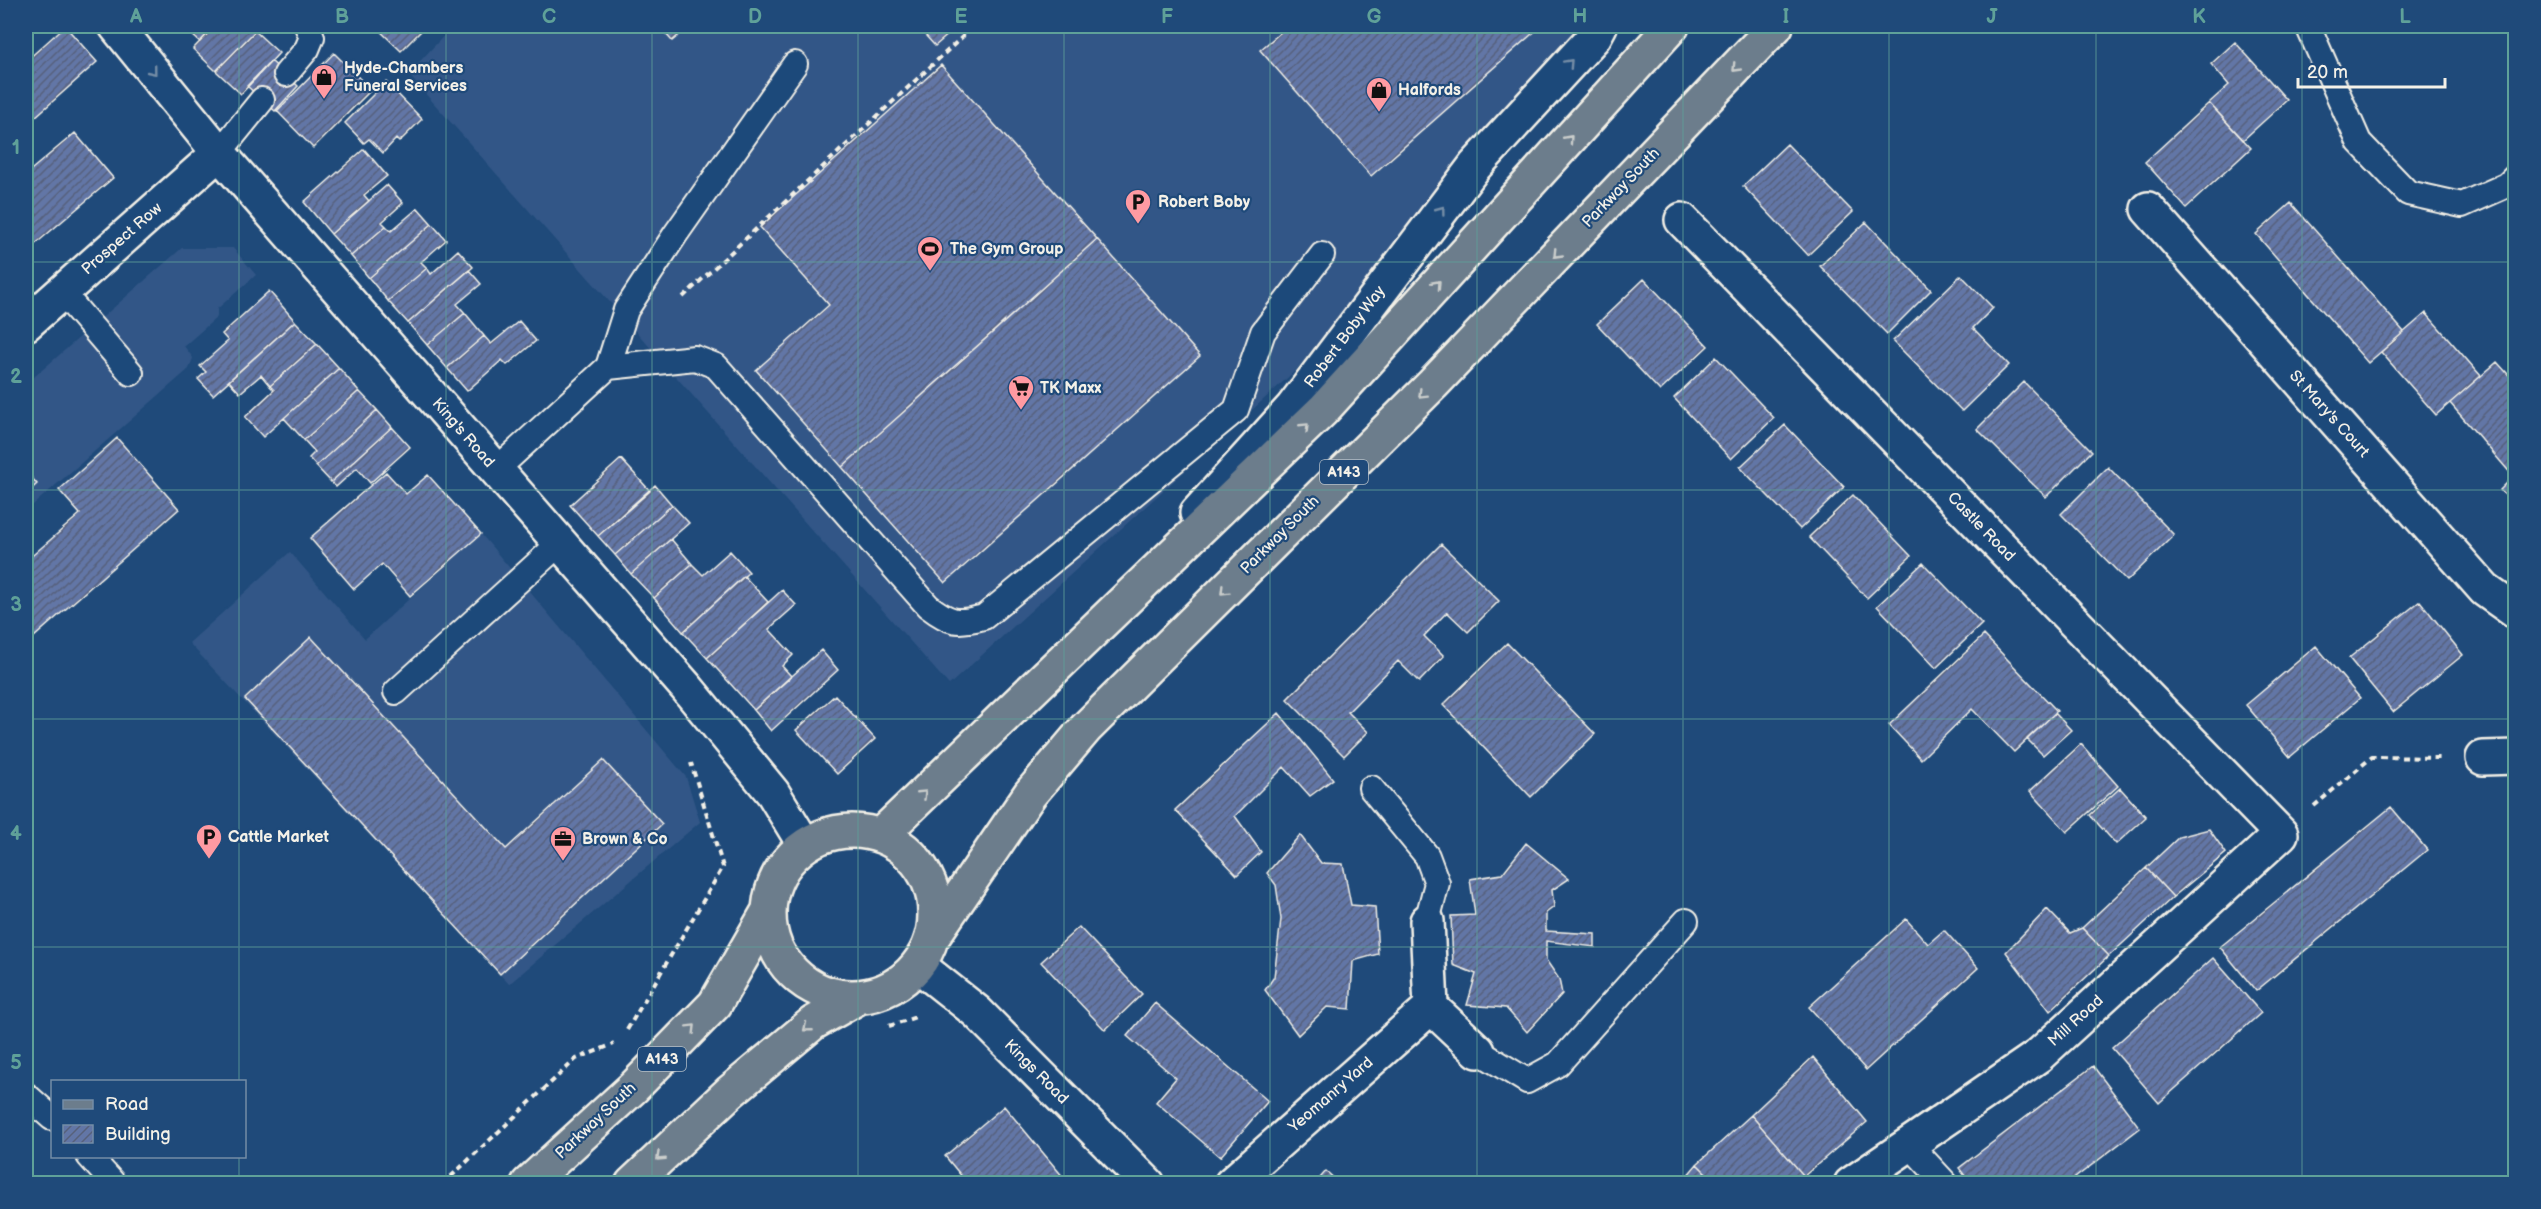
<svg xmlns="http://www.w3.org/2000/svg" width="2541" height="1209" font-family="'Balsamiq Sans',sans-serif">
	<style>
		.built { fill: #335787 }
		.building { fill: url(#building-hatch); stroke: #f4f1e8; stroke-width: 1.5 }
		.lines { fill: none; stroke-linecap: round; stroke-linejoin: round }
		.service-casing { stroke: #f4f1e8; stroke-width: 28 }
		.minor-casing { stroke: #f4f1e8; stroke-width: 38 }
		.primary-casing { stroke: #f4f1e8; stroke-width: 38 }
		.path { stroke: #f4f1e8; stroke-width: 4; stroke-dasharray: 6 4.5; stroke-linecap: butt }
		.service { stroke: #1f4a7a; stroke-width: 24 }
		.minor { stroke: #1f4a7a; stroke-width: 33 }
		.primary { stroke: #6c7d8c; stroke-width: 33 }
		.oneway { stroke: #748da6 }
		.oneway2 { stroke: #cbcecc }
		.grid { fill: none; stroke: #5fa199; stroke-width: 1.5; stroke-opacity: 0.55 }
		.labels { text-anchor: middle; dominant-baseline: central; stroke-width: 4.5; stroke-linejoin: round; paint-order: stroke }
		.shield { fill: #1f4a7a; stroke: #b4bfc7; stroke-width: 1.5 }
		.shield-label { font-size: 15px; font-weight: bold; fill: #f4f1e8 }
		.poi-label { font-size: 16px; font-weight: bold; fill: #f4f1e8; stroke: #1f4a7a; text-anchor: start }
		.street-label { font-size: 16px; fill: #f4f1e8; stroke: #1f4a7a }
		.neatline { fill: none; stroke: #5fa199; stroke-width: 2 }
		.grid-label { font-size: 20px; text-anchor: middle; font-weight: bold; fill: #5fa199 }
	</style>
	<defs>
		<pattern id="building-hatch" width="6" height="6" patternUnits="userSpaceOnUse" patternTransform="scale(1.5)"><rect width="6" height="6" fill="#6276a6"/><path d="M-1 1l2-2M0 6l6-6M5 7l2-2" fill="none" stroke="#57617b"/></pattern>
	</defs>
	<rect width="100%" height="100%" fill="#1f4a7a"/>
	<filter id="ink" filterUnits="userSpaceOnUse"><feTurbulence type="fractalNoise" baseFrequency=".0167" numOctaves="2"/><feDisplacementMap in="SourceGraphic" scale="12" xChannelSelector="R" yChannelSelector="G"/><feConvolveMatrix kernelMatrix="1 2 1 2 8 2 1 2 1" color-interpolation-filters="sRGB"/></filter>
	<g filter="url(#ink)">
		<!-- built -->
		<path class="built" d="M 453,26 L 1575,26 L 1570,40 L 1296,370 L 949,685 L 408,74 Z
			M 182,248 L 233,248 L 256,275 L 217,309 L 217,317 L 184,346 L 193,358 L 189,369 L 26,511 L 26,384 Z
			M 481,534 L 686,777 L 700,822 L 509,984 L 189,643 L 290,552 L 365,639 Z"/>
		<!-- building -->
		<path class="building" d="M 65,26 L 97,62 L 26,125 L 26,61 Z
			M 182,26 L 215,26 L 200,42 Z
			M 215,26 L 249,26 L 255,31 L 216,71 L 193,49 Z
			M 375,26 L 426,26 L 401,51 Z
			M 659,26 L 690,26 L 672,41 Z
			M 917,26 L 958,26 L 935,46 Z
			M 1288,26 L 1541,26 L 1371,176 L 1260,50 Z
			M 255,31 L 279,53 L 241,94 L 216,71 Z
			M 2235,42 L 2287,100 L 2243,140 L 2209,103 L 2229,85 L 2211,64 Z
			M 334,53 L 371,90 L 313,148 L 277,111 Z
			M 271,61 L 298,86 L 275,111 L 247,86 Z
			M 941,65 L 1097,239 L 842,467 L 756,370 L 829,305 L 760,227 Z
			M 386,82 L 422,119 L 399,142 L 396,139 L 383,153 L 369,139 L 364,143 L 345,123 Z
			M 2209,103 L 2251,148 L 2186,208 L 2145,162 Z
			M 75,133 L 113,178 L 26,252 L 26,174 Z
			M 1787,144 L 1853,212 L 1808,255 L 1743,186 Z
			M 364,149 L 387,176 L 364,195 L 369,201 L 331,234 L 304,202 Z
			M 387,185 L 403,203 L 382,222 L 386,226 L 351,256 L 331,234 Z
			M 2291,203 L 2404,332 L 2368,363 L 2256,234 Z
			M 418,208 L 432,224 L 369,278 L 351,256 L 386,226 L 391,231 Z
			M 1866,222 L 1931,290 L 1887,334 L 1820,266 Z
			M 432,224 L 446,240 L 421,262 L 427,268 L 388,301 L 369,278 Z
			M 1097,239 L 1200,356 L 945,583 L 842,467 Z
			M 458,250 L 473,267 L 408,323 L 388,301 L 427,268 L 431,274 Z
			M 469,270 L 481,284 L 457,304 L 465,313 L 427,345 L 408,323 Z
			M 1961,275 L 1993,308 L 1973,328 L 2009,365 L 1962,411 L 1893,341 Z
			M 1644,279 L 1708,346 L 1660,391 L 1597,324 Z
			M 269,291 L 295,321 L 213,395 L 198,379 L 206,372 L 200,366 L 228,341 L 222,334 Z
			M 465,313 L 484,336 L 447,368 L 427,345 Z
			M 2426,313 L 2481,376 L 2436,415 L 2381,352 Z
			M 295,321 L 317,344 L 270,386 L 261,375 L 240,393 L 229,381 Z
			M 519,321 L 536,341 L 507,365 L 502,360 L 467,391 L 447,368 L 484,336 L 491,344 Z
			M 317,344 L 339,368 L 263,437 L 245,417 L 274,390 L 270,386 Z
			M 1716,357 L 1774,418 L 1731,459 L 1674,398 Z
			M 2497,362 L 2516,383 L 2516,474 L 2513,476 L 2450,403 Z
			M 339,368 L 359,391 L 304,440 L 284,418 Z
			M 2024,382 L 2092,451 L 2046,497 L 1977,429 Z
			M 359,391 L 377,410 L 316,466 L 309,458 L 315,452 L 304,440 Z
			M 377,410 L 392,427 L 331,482 L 316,466 Z
			M 1785,425 L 1844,487 L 1800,529 L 1740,467 Z
			M 392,427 L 410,447 L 370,483 L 357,468 L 336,487 L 331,482 Z
			M 117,438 L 179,509 L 26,644 L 26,561 L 80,514 L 59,490 Z
			M 621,459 L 650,491 L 598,536 L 570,505 Z
			M 2108,467 L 2174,535 L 2127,581 L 2061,514 Z
			M 26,471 L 37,484 L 26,494 Z
			M 386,472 L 406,494 L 428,475 L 481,534 L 410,596 L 382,564 L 354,589 L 310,538 Z
			M 2516,474 L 2516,506 L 2500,490 Z
			M 655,485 L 672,505 L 615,555 L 598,536 Z
			M 1853,495 L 1911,556 L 1867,598 L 1809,537 Z
			M 672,505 L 689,523 L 631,574 L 615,555 Z
			M 671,539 L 692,564 L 654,598 L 631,574 Z
			M 1441,544 L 1499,601 L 1468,632 L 1447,612 L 1424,636 L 1444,656 L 1419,682 L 1398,661 L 1348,712 L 1368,732 L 1344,756 L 1287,699 Z
			M 730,551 L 749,572 L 683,632 L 654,598 L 692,564 L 703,575 Z
			M 1923,563 L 1982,624 L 1936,668 L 1877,606 Z
			M 744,576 L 768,602 L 707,658 L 683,632 Z
			M 782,590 L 796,605 L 769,629 L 793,655 L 782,666 L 791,676 L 754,710 L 707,658 Z
			M 2420,601 L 2463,655 L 2393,712 L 2349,658 Z
			M 1984,635 L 2057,711 L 2014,752 L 1972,709 L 1921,759 L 1889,725 Z
			M 311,637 L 506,849 L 603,760 L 662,824 L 500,974 L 245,699 Z
			M 1507,643 L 1595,734 L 1531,797 L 1443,705 Z
			M 2316,646 L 2360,698 L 2290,757 L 2246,705 Z
			M 821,650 L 838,670 L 771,731 L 754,710 Z
			M 835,695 L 875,739 L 837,774 L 796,730 Z
			M 1279,713 L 1333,779 L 1310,796 L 1284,767 L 1235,816 L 1261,852 L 1237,875 L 1175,810 Z
			M 2055,713 L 2071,730 L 2043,755 L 2027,739 Z
			M 2081,744 L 2118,786 L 2067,832 L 2030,791 Z
			M 2120,788 L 2146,817 L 2116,844 L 2090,815 Z
			M 2391,807 L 2427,850 L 2256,991 L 2220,947 Z
			M 2209,829 L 2226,853 L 2173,897 L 2146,868 L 2179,837 Z
			M 1300,835 L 1321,863 L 1343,864 L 1351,905 L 1375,907 L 1378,954 L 1353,961 L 1350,1009 L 1327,1007 L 1298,1035 L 1265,990 L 1274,977 L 1281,919 L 1276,885 L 1267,873 Z
			M 1526,843 L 1569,879 L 1552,890 L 1554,907 L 1546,913 L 1546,931 L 1595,934 L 1595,947 L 1546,941 L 1546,960 L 1559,979 L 1562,994 L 1527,1032 L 1506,1008 L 1467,1005 L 1476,974 L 1453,965 L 1451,916 L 1475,915 L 1470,879 L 1502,874 Z
			M 2146,868 L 2173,897 L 2109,956 L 2082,928 Z
			M 2047,909 L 2070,933 L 2082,928 L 2109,956 L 2050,1011 L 2006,952 Z
			M 1906,919 L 1928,944 L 1944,930 L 1978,968 L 1866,1070 L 1809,1007 Z
			M 1079,927 L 1142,994 L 1105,1030 L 1041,962 Z
			M 2213,958 L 2261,1013 L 2159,1103 L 2112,1048 Z
			M 1155,1003 L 1268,1101 L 1220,1157 L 1156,1102 L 1176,1078 L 1127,1036 Z
			M 1813,1057 L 1867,1122 L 1804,1176 L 1751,1115 Z
			M 2093,1066 L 2140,1128 L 2067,1184 L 1971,1184 L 1959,1168 Z
			M 1004,1106 L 1069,1184 L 968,1184 L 945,1156 Z
			M 1751,1115 L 1804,1176 L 1796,1184 L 1717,1184 L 1697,1164 Z
			M 1697,1164 L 1717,1184 L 1680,1184 Z
			M 1326,1171 L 1340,1184 L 1315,1184 Z"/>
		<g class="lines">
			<!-- service casing -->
			<g class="service-casing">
				<path id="service" d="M 2308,26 L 2359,142 L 2408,193 L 2462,205 L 2507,185 L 2516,176
					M 286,74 L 307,49 L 312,37 L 307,26
					M 219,153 L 262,100
					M 62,292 L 131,373
					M 608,367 L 695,358 L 716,366 L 928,606 C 950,623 957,624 984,617 L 1236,410 L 1263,332 L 1322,255
					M 496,470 L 608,367 L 626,310 L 675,235 L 795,64
					M 396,692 L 560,543
					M 1371,788 L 1427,856 L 1437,883 L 1427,921
					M 1478,1051 L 1527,1081 L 1558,1064 L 1686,921
					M 26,1095 L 52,1118
					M 1909,1144 L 1946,1184
					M 89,1156 L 114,1184"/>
			</g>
			<!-- minor casing -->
			<g class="minor-casing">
				<path id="minor" d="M 116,26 L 219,153 L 687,688 L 773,793 L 804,844
					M 2148,209 L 2485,590 L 2516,612
					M 1682,220 L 2281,834 L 2038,1056 L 1851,1184
					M 26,324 L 219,153
					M 1197,513 L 1293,407 L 1475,166 L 1594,37 L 1600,26
					M 2483,758 L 2516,757
					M 919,966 L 977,1012 L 1148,1184
					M 1431,1007 L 1478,1051
					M 1231,1184 L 1431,1007 L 1427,921"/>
			</g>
			<!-- primary casing -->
			<g class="primary-casing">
				<path id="primary" d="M769 914a83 83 0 1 1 166 0a83 83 0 1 1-166 0Z
					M 881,835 L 1323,410 L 1672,26
					M 934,935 L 1030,794 L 1086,728 L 1433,384 L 1776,26
					M 528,1184 L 634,1087 L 715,1004 L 768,912
					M 632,1184 L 730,1092 L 813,1023 L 857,998"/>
			</g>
			<!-- path -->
			<path class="path" d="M 683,297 L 974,26
				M 2314,806 L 2372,757 L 2441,758
				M 889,1026 L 916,1017
				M 627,1030 L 723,867 L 691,763
				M 26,1176 L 33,1184
				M 443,1184 L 576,1059 L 614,1044"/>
			<!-- service -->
			<use href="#service" class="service"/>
			<!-- minor -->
			<use href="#minor" class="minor"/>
			<!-- primary -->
			<use href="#primary" class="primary"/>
		</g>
		<!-- one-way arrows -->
		<defs><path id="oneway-chevron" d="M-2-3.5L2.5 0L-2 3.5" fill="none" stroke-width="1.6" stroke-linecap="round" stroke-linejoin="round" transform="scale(1.5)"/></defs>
		<g class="oneway">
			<use href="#oneway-chevron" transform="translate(1569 63) rotate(-47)"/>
			<use href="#oneway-chevron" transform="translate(153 71) rotate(51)"/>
			<use href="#oneway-chevron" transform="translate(1441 210) rotate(-53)"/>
		</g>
		<g class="oneway2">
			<use href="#oneway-chevron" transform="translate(1736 68) rotate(134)"/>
			<use href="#oneway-chevron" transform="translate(1569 139) rotate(-48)"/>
			<use href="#oneway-chevron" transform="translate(1557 254) rotate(134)"/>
			<use href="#oneway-chevron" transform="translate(1437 284) rotate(-48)"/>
			<use href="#oneway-chevron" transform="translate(1422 394) rotate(135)"/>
			<use href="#oneway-chevron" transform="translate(1305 427) rotate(-44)"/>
			<use href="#oneway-chevron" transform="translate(1224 591) rotate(135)"/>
			<use href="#oneway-chevron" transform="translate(923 794) rotate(-44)"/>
			<use href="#oneway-chevron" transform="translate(692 1028) rotate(-45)"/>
			<use href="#oneway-chevron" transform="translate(807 1028) rotate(141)"/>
			<use href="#oneway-chevron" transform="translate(660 1157) rotate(137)"/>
		</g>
	</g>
	<!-- grid -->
	<path class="grid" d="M 239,26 L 239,1082M 446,26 L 446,1184M 652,26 L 652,1184M 858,26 L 858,1184M 1064,26 L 1064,1184M 1270,26 L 1270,1184M 1477,26 L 1477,1184M 1683,26 L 1683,1184M 1889,26 L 1889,1184M 2096,26 L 2096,1184M 2302,26 L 2302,1184M 26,262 L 2516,262M 26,490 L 2516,490M 26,719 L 2516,719M 26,947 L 2516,947M 239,1156 L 239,1184"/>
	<!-- icons -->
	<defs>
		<g id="shop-pin" transform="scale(1.35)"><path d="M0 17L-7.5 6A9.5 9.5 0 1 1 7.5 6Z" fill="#ff9aa2" stroke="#1f4a7a"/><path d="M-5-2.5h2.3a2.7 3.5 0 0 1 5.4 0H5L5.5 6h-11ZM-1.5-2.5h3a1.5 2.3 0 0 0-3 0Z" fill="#111"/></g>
		<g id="parking-pin" transform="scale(1.35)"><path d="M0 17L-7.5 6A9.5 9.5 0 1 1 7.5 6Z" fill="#ff9aa2" stroke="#1f4a7a"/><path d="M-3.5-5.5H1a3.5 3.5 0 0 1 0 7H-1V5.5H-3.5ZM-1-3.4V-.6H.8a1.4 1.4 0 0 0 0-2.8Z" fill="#111"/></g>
		<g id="stadium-pin" transform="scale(1.35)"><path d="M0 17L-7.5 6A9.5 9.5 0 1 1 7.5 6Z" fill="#ff9aa2" stroke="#1f4a7a"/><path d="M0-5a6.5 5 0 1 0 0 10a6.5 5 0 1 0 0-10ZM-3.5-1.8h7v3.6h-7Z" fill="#111"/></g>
		<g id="supermarket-pin" transform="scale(1.35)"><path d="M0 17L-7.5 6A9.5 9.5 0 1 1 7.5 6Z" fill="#ff9aa2" stroke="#1f4a7a"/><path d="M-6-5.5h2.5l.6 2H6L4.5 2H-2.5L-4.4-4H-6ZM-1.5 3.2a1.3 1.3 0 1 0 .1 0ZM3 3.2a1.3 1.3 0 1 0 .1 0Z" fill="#111"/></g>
		<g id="office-pin" transform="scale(1.35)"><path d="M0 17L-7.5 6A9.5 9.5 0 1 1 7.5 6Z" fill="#ff9aa2" stroke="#1f4a7a"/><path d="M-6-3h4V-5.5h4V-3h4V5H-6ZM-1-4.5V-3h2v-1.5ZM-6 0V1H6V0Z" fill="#111"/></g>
	</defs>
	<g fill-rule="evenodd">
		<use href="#shop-pin" x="324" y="77"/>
		<use href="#shop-pin" x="1379" y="90"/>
		<use href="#parking-pin" x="1138" y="202"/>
		<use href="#stadium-pin" x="930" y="249"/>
		<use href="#supermarket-pin" x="1021" y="388"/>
		<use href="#parking-pin" x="209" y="837"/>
		<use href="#office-pin" x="563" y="839"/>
	</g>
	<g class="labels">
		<!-- shield labels -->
		<g class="shield">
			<rect x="1320" y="460" width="48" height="24" rx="4.5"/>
			<rect x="638" y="1047" width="48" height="24" rx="4.5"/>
		</g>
		<g class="shield-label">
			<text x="1344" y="472">A143</text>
			<text x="662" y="1059">A143</text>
		</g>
		<!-- poi labels -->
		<g class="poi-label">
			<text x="344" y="68">Hyde-Chambers<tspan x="344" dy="18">Funeral Services</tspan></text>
			<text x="1398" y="90">Halfords</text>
			<text x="1158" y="202">Robert Boby</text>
			<text x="950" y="249">The Gym Group</text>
			<text x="1040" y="388">TK Maxx</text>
			<text x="228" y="837">Cattle Market</text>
			<text x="582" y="839">Brown &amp; Co</text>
		</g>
		<!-- street labels -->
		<g class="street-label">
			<text transform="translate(1621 188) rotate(-46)">Parkway South</text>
			<text transform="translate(122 239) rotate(-41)">Prospect Row</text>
			<text transform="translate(1345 337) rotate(-53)">Robert Boby Way</text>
			<text transform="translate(2329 414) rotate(48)">St Mary's Court</text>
			<text transform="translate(463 433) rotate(49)">King's Road</text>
			<text transform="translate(1981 527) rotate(46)">Castle Road</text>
			<text transform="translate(1280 535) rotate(-45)">Parkway South</text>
			<text transform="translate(2076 1021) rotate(-42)">Mill Road</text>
			<text transform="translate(1036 1072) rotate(45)">Kings Road</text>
			<text transform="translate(1331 1095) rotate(-41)">Yeomanry Yard</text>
			<text transform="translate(596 1121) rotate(-43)">Parkway South</text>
		</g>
	</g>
	<!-- margin -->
	<rect width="2541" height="1209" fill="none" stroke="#1f4a7a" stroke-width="66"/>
	<!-- legend -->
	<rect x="51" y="1080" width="195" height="78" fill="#1f4a7a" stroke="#748da6" stroke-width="1.5"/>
	<rect x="63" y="1100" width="30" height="9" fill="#6c7d8c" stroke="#748da6" stroke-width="1.5"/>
	<text x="105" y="1110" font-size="18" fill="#f4f1e8">Road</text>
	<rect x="63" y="1125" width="30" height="18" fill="url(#building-hatch)" stroke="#748da6" stroke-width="1.5"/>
	<text x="105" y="1140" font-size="18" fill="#f4f1e8">Building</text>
	<!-- scale -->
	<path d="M2298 78v9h147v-9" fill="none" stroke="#f4f1e8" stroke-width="3"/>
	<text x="2307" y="78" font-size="18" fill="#f4f1e8" stroke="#1f4a7a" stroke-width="4.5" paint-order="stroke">20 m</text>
	<rect x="33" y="33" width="2475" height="1143" class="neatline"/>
	<g class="grid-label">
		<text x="136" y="23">A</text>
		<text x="342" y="23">B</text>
		<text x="549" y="23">C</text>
		<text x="755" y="23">D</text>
		<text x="961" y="23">E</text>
		<text x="1167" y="23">F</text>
		<text x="1374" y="23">G</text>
		<text x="1580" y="23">H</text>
		<text x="1786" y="23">I</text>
		<text x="1992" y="23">J</text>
		<text x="2199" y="23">K</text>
		<text x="2405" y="23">L</text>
		<text x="16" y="154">1</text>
		<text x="16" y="383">2</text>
		<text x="16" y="611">3</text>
		<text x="16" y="840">4</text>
		<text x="16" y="1069">5</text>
	</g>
</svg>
